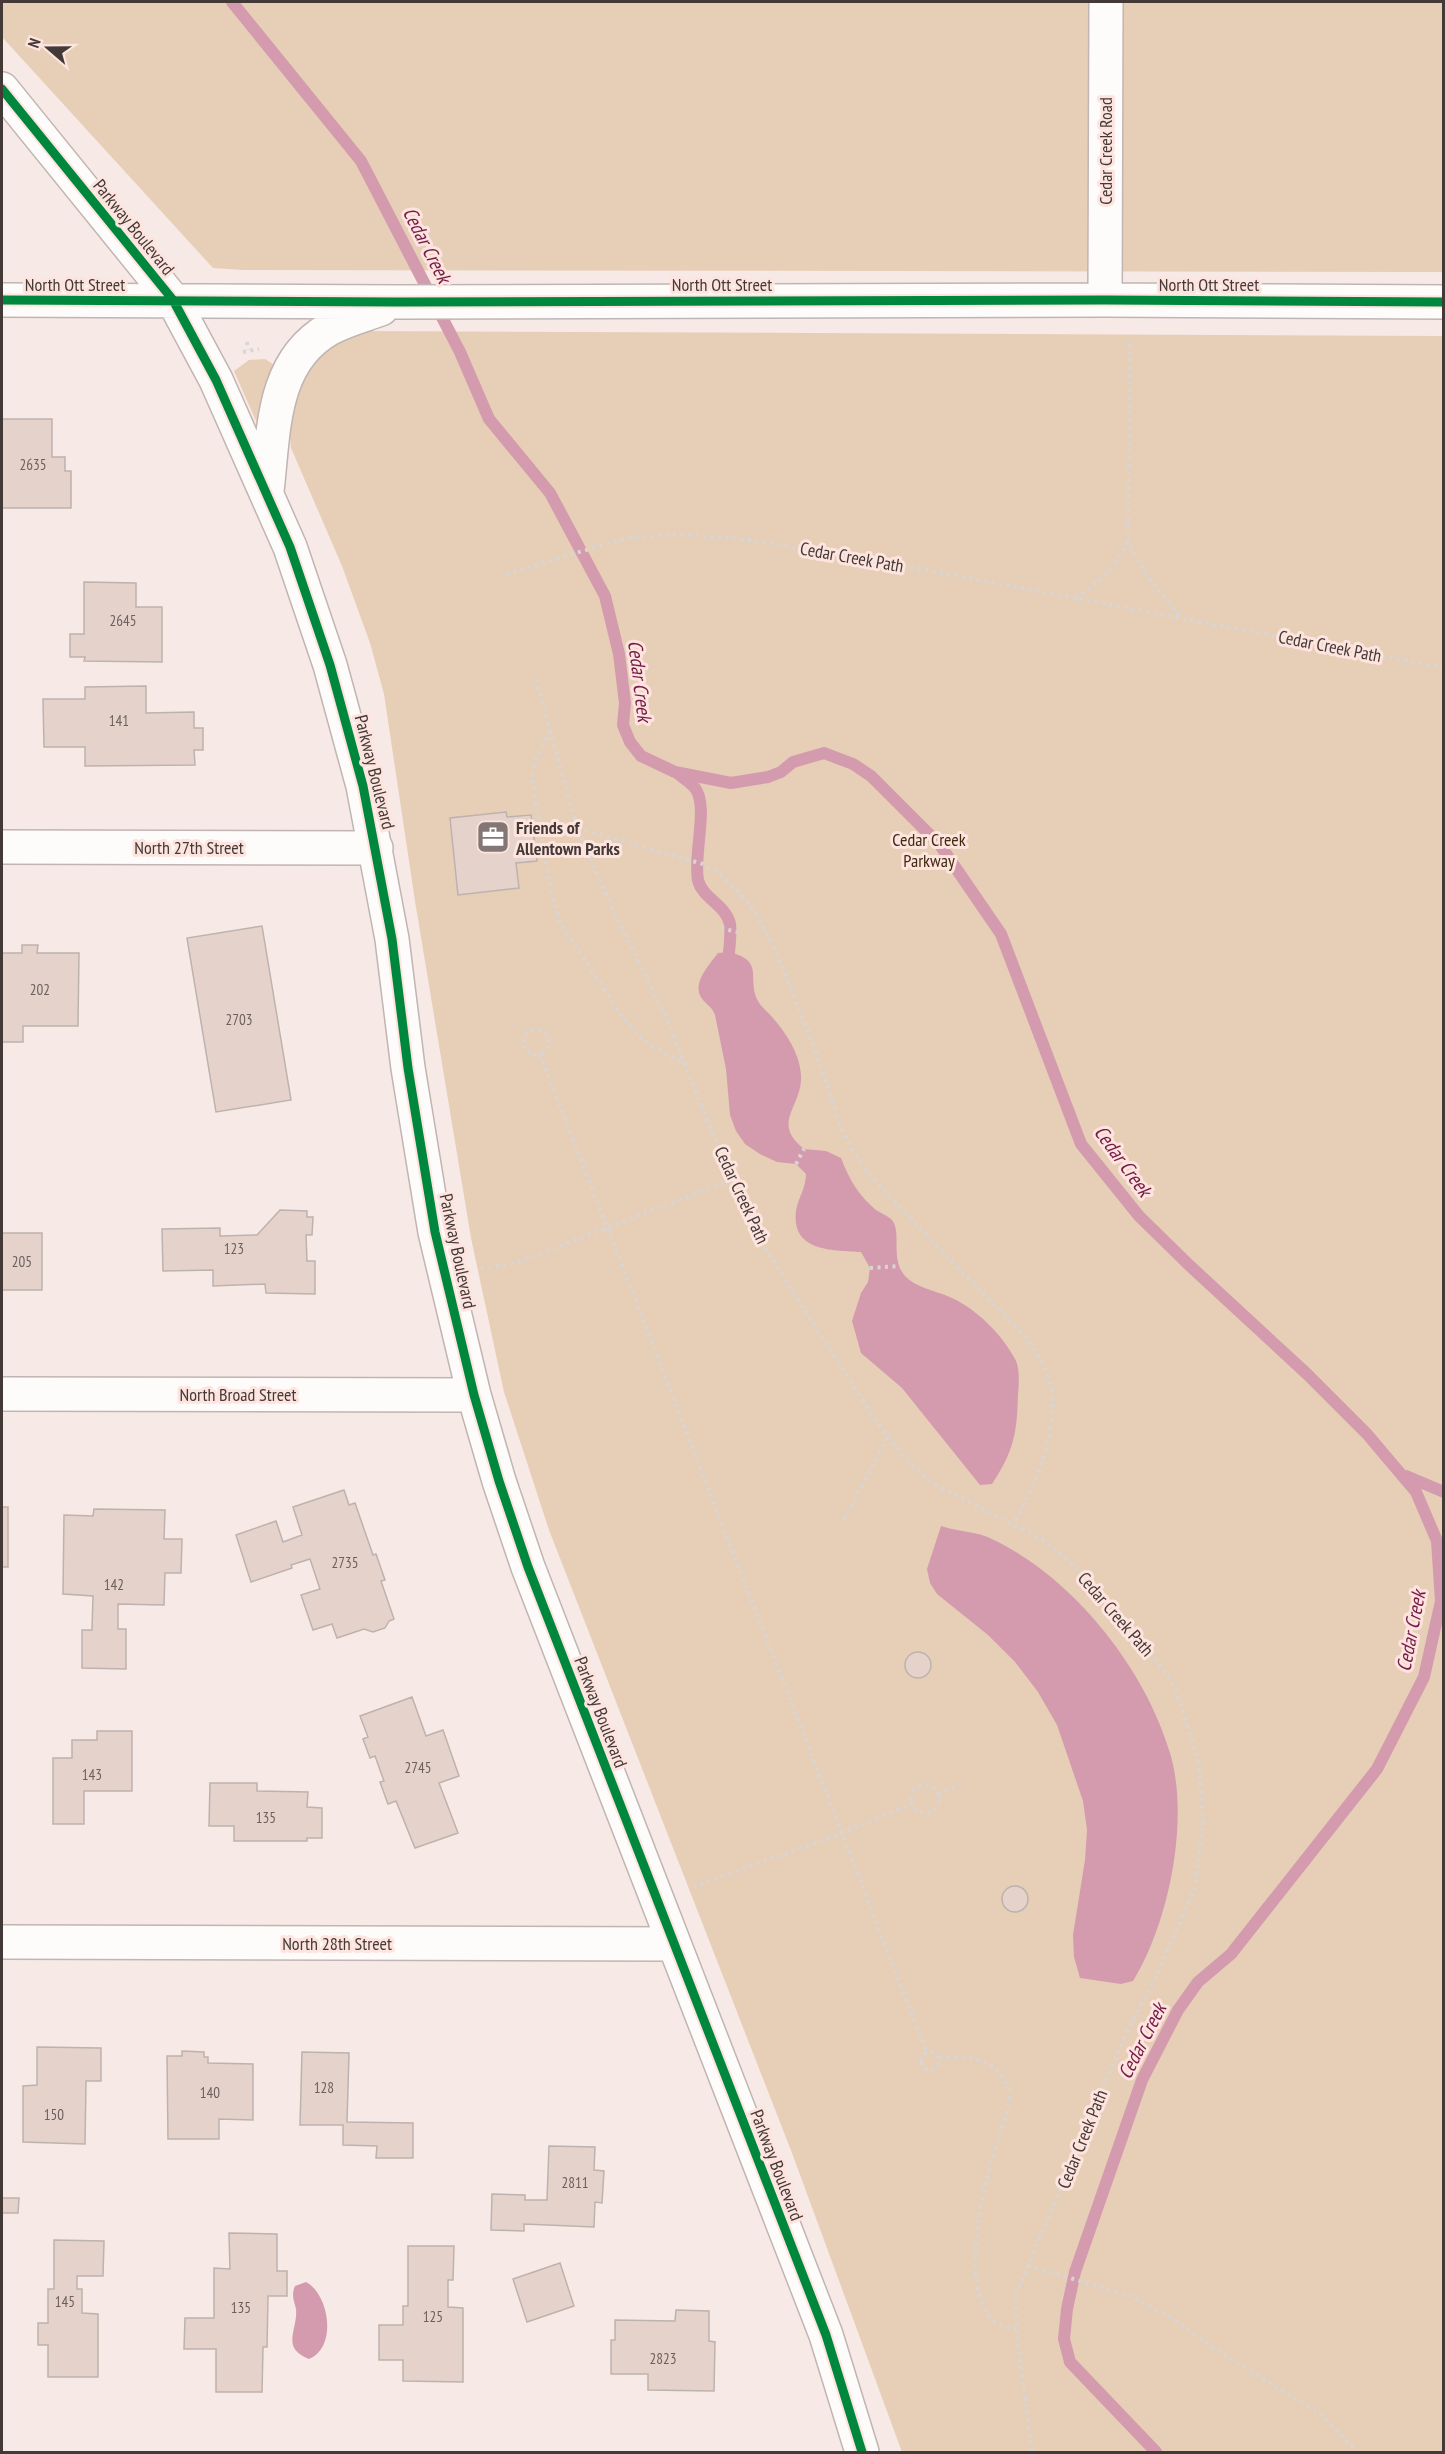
<svg xmlns="http://www.w3.org/2000/svg" width="1445" height="2454" font-family="'PT Sans Narrow',sans-serif">
	<style>
		.green { fill: #e7ceb7 }
		.water { fill: #d49baf }
		.lines { fill: none; stroke-linecap: round; stroke-linejoin: round }
		.stream { stroke: #d49baf; stroke-width: 12 }
		.building { fill: #e5d3cb; stroke: #bdb2ae; stroke-width: 1.5 }
		.minor-casing { stroke: #c0b5b2; stroke-width: 36 }
		.path { stroke: #d8d5d3; stroke-width: 4; stroke-dasharray: 3 4.5; stroke-linecap: butt }
		.minor { stroke: #fefcfb; stroke-width: 33 }
		.cycleway-casing { stroke: #fee4de; stroke-width: 13 }
		.cycleway { stroke: #00873e; stroke-width: 9 }
		.labels { text-anchor: middle; dominant-baseline: central; stroke-width: 6; stroke-linejoin: round; paint-order: stroke }
		.number-label { font-size: 15px; fill: #6c605d }
		.street-label { font-size: 18px; fill: #433937; stroke: #fee4de }
		.poi-label { font-size: 18px; font-weight: bold; fill: #433937; stroke: #fee4de; text-anchor: start }
		.park-label { font-size: 18px; fill: #412b10; stroke: #fee4de }
		.water-label { font-size: 20px; font-style: italic; fill: #751b48; stroke: #fee4de }
	</style>
	<rect width="100%" height="100%" fill="#f7e9e5"/>
	<!-- green -->
	<path class="green" d="M 2,2 L 1443,2 L 1443,272 L 243,270 L 213,268 L 2,37 Z
		M 359,331 L 1443,336 L 1443,2452 L 902,2452 L 792,2153 L 549,1530 L 504,1392 L 471,1238 L 415,901 L 384,694 L 370,643 L 342,566 L 291,448 L 288,416 L 297,377 L 341,336 Z
		M 265,359 L 276,366 L 261,419 L 256,421 L 234,371 L 249,360 Z"/>
	<!-- water -->
	<path class="water" d="M 729,952 C 766,961 746,978 758,1001 C 761,1007 769,1013 773,1018 C 786,1033 800,1054 801,1075 C 803,1107 770,1122 804,1149 L 826,1151 L 841,1158 C 849,1179 859,1196 876,1210 C 881,1213 888,1216 892,1220 C 902,1232 890,1259 905,1276 C 919,1290 941,1291 958,1301 C 980,1313 1003,1336 1015,1359 C 1020,1368 1019,1384 1018,1394 C 1017,1433 1014,1451 992,1484 L 980,1485 L 902,1388 L 861,1353 L 852,1321 L 861,1293 L 868,1282 L 870,1268 L 861,1252 C 833,1250 791,1252 796,1211 C 798,1198 806,1188 806,1174 L 796,1164 L 777,1162 L 760,1154 L 745,1144 L 736,1131 L 730,1115 L 726,1069 L 715,1015 C 712,1007 708,1006 703,1000 C 690,985 709,965 718,953 Z
		M 941,1526 C 959,1532 977,1531 994,1540 C 1073,1578 1145,1668 1170,1753 C 1190,1819 1169,1923 1133,1981 L 1121,1984 L 1080,1978 L 1074,1957 L 1073,1935 L 1085,1860 L 1087,1830 L 1083,1801 L 1057,1725 L 1038,1692 L 1015,1662 L 988,1635 L 937,1594 L 930,1583 L 927,1569 Z
		M 306,2282 C 329,2294 338,2347 309,2359 C 280,2348 298,2330 296,2309 C 294,2300 291,2296 295,2286 Z"/>
	<g class="lines">
		<!-- stream -->
		<path class="stream" d="M 232,2 L 361,161 L 460,352 L 489,419 L 550,493 L 605,596 L 619,654 L 625,703 L 623,725 L 630,742 L 641,756 L 675,772 L 731,783 L 768,777 L 781,772 L 793,762 L 824,753 L 853,764 L 871,776 L 940,845 L 1001,934 L 1081,1144 L 1139,1216 L 1189,1265 L 1307,1374 L 1367,1434 L 1416,1492 L 1437,1541 L 1441,1601 L 1424,1677 L 1377,1769 L 1231,1954 L 1198,1982 L 1178,2010 L 1142,2080 L 1075,2272 L 1067,2309 L 1064,2339 L 1070,2362 L 1156,2452
			M 677,773 C 683,778 691,783 695,788 C 709,806 693,855 698,880 C 702,898 726,905 730,924 C 731,933 730,943 729,952
			M 1406,1476 L 1444,1492"/>
	</g>
	<!-- building -->
	<path class="building" d="M 2,419 L 52,419 L 52,457 L 65,457 L 65,471 L 71,471 L 71,508 L 2,508 Z
		M 84,582 L 136,583 L 136,607 L 162,607 L 162,662 L 84,661 L 85,657 L 70,657 L 70,634 L 84,634 Z
		M 146,686 L 146,713 L 194,712 L 194,728 L 203,728 L 203,750 L 194,750 L 195,765 L 85,766 L 85,747 L 44,747 L 43,699 L 85,699 L 85,687 Z
		M 506,812 L 507,817 L 531,815 L 537,861 L 516,863 L 519,888 L 458,895 L 450,818 Z
		M 262,926 L 291,1100 L 216,1112 L 187,938 Z
		M 22,945 L 38,945 L 37,953 L 79,953 L 78,1026 L 23,1026 L 23,1042 L 2,1042 L 2,953 L 22,953 Z
		M 280,1210 L 307,1211 L 307,1217 L 313,1217 L 312,1235 L 306,1235 L 307,1261 L 315,1261 L 315,1294 L 266,1293 L 265,1284 L 213,1286 L 213,1270 L 163,1271 L 162,1229 L 220,1228 L 220,1236 L 257,1235 Z
		M 2,1233 L 42,1233 L 42,1290 L 2,1290 Z
		M 344,1490 L 349,1505 L 355,1503 L 373,1555 L 376,1554 L 385,1580 L 381,1581 L 394,1619 L 389,1621 L 385,1628 L 373,1632 L 364,1629 L 337,1638 L 332,1624 L 313,1630 L 301,1595 L 320,1589 L 310,1559 L 291,1565 L 292,1568 L 251,1582 L 236,1535 L 276,1521 L 283,1542 L 302,1535 L 293,1507 Z
		M 2,1507 L 8,1507 L 8,1567 L 2,1567 Z
		M 94,1509 L 165,1510 L 164,1539 L 182,1539 L 181,1573 L 165,1573 L 164,1605 L 118,1604 L 118,1629 L 126,1629 L 126,1669 L 82,1668 L 82,1630 L 92,1630 L 93,1596 L 63,1594 L 64,1515 L 93,1516 Z
		M905 1665a13 13 0 1 1 26 0a13 13 0 1 1-26 0Z
		M 412,1697 L 426,1736 L 443,1730 L 459,1776 L 439,1783 L 458,1833 L 415,1848 L 396,1801 L 388,1804 L 380,1782 L 384,1781 L 375,1756 L 370,1758 L 363,1739 L 368,1737 L 360,1716 Z
		M 97,1731 L 132,1731 L 132,1791 L 84,1791 L 84,1824 L 53,1824 L 53,1758 L 72,1758 L 72,1740 L 97,1740 Z
		M 210,1783 L 257,1783 L 257,1791 L 308,1792 L 307,1807 L 322,1808 L 322,1838 L 307,1838 L 307,1841 L 234,1841 L 234,1826 L 209,1826 Z
		M1002 1899a13 13 0 1 1 26 0a13 13 0 1 1-26 0Z
		M 37,2047 L 101,2048 L 101,2081 L 86,2081 L 85,2144 L 23,2142 L 23,2086 L 37,2085 Z
		M 182,2051 L 204,2052 L 204,2057 L 208,2057 L 208,2063 L 253,2064 L 253,2120 L 219,2119 L 219,2139 L 168,2139 L 167,2056 L 182,2056 Z
		M 302,2052 L 349,2053 L 347,2122 L 413,2123 L 413,2158 L 376,2158 L 377,2146 L 343,2145 L 343,2125 L 300,2125 Z
		M 549,2146 L 595,2147 L 594,2170 L 604,2171 L 602,2203 L 595,2202 L 594,2227 L 524,2224 L 524,2231 L 491,2230 L 492,2194 L 525,2195 L 525,2200 L 547,2200 Z
		M 2,2198 L 19,2198 L 18,2213 L 2,2213 Z
		M 229,2233 L 277,2234 L 277,2271 L 287,2271 L 287,2296 L 268,2296 L 267,2347 L 263,2347 L 262,2392 L 216,2392 L 216,2349 L 184,2349 L 185,2318 L 214,2318 L 214,2268 L 230,2269 Z
		M 54,2240 L 104,2241 L 103,2276 L 77,2276 L 77,2289 L 82,2289 L 82,2313 L 98,2314 L 98,2377 L 48,2377 L 48,2345 L 38,2345 L 38,2323 L 48,2323 L 48,2289 L 54,2289 Z
		M 408,2246 L 454,2246 L 453,2280 L 448,2280 L 448,2307 L 463,2308 L 463,2382 L 403,2381 L 403,2360 L 379,2360 L 379,2325 L 403,2325 L 403,2306 L 408,2306 Z
		M 560,2263 L 574,2306 L 527,2322 L 513,2279 Z
		M 676,2310 L 709,2311 L 709,2341 L 715,2342 L 714,2391 L 648,2390 L 648,2374 L 611,2374 L 611,2340 L 615,2340 L 615,2320 L 675,2321 Z"/>
	<g class="lines">
		<!-- minor casing -->
		<g class="minor-casing">
			<path id="minor" d="M 2,89 L 173,300 L 216,380 L 290,547 L 330,665 L 363,786 L 392,939 L 408,1068 L 435,1232 L 474,1395 L 499,1481 L 528,1567 L 826,2335 L 862,2452
				M 2,300 L 397,302 L 1105,300 L 1444,302
				M 1105,300 L 1106,2
				M 267,491 C 274,432 271,362 329,329 C 345,320 365,315 381,309
				M 2,847 L 376,848
				M 2,1394 L 474,1395
				M 2,1942 L 673,1944"/>
		</g>
		<!-- path -->
		<path class="path" d="M 247,342 L 248,350
			M 243,352 L 259,349
			M 1128,542 L 1130,343
			M 506,574 L 626,538 L 680,534 L 749,540 L 884,562 L 1444,668
			M 1076,599 L 1111,570 L 1128,542 L 1150,580 L 1181,618
			M 536,679 L 577,828 L 611,906 L 665,1015 L 741,1204 L 761,1241 L 876,1421 L 908,1462 L 934,1484 L 1045,1541 L 1079,1570 L 1133,1627 L 1175,1687 L 1199,1763 L 1203,1823 L 1195,1888 L 1157,1974 L 1125,2036 L 1016,2294 L 1017,2337 L 1032,2452
			M 550,731 L 535,762 L 532,779 L 549,882 L 560,923 L 626,1022 L 644,1041 L 685,1065
			M 578,828 L 703,864 C 755,892 774,947 795,999 C 805,1025 816,1050 824,1076 C 831,1095 836,1117 845,1136 C 860,1167 885,1192 909,1217 C 934,1243 960,1269 985,1295 C 1009,1318 1037,1345 1048,1377 C 1064,1420 1035,1486 1014,1523
			M 721,928 L 737,932
			M523 1042a13 13 0 1 1 26 0a13 13 0 1 1-26 0Z
			M 540,1054 L 927,2053
			M 796,1164 L 804,1149
			M 481,1268 L 510,1265 L 732,1180
			M 870,1268 L 899,1266
			M 844,1520 L 887,1438
			M911 1799a14 14 0 1 1 28 0a14 14 0 1 1-28 0Z
			M 938,1794 L 961,1784
			M 693,1887 L 842,1833 L 912,1804
			M921 2061a9 9 0 1 1 18 0a9 9 0 1 1-18 0Z
			M 939,2058 C 965,2056 998,2057 1008,2088 C 1013,2102 999,2135 995,2150 C 982,2191 958,2288 995,2322 C 1000,2326 1010,2327 1016,2329
			M 1028,2266 L 1129,2295 L 1173,2319 L 1215,2349 L 1322,2415 L 1357,2452"/>
		<!-- minor -->
		<use href="#minor" class="minor"/>
		<!-- cycleway casing -->
		<g class="cycleway-casing">
			<path id="cycleway" d="M 2,89 L 173,300 L 216,380 L 290,547 L 330,665 L 363,786 L 392,939 L 408,1068 L 435,1232 L 474,1395 L 499,1481 L 528,1567 L 826,2335 L 862,2452
				M 2,300 L 397,302 L 1105,300 L 1444,302"/>
		</g>
		<!-- cycleway -->
		<use href="#cycleway" class="cycleway"/>
	</g>
	<!-- icons -->
	<defs>
		<g id="office-square" transform="scale(1.725)"><rect x="-9" y="-9" width="18" height="18" rx="4" fill="#827774" stroke="#fee4de"/><path d="M-6-3h4V-5.5h4V-3h4V5H-6ZM-1-4.5V-3h2v-1.5ZM-6 0V1H6V0Z" fill="#fff"/></g>
	</defs>
	<g fill-rule="evenodd">
		<use href="#office-square" x="493" y="837"/>
	</g>
	<g class="labels">
		<!-- number labels -->
		<g class="number-label">
			<text x="33" y="464">2635</text>
			<text x="123" y="620">2645</text>
			<text x="119" y="720">141</text>
			<text x="40" y="989">202</text>
			<text x="239" y="1019">2703</text>
			<text x="234" y="1248">123</text>
			<text x="22" y="1261">205</text>
			<text x="345" y="1562">2735</text>
			<text x="114" y="1584">142</text>
			<text x="418" y="1767">2745</text>
			<text x="92" y="1774">143</text>
			<text x="266" y="1817">135</text>
			<text x="324" y="2087">128</text>
			<text x="210" y="2092">140</text>
			<text x="54" y="2114">150</text>
			<text x="575" y="2182">2811</text>
			<text x="65" y="2301">145</text>
			<text x="241" y="2307">135</text>
			<text x="433" y="2316">125</text>
			<text x="663" y="2358">2823</text>
		</g>
		<!-- street labels -->
		<g class="street-label">
			<text transform="translate(1105 151) rotate(-90)">Cedar Creek Road</text>
			<text transform="translate(134 227) rotate(51)">Parkway Boulevard</text>
			<text x="75" y="284">North Ott Street</text>
			<text x="722" y="284">North Ott Street</text>
			<text x="1209" y="284">North Ott Street</text>
			<text transform="translate(852 557) rotate(10)">Cedar Creek Path</text>
			<text transform="translate(1330 646) rotate(11)">Cedar Creek Path</text>
			<text transform="translate(375 772) rotate(76)">Parkway Boulevard</text>
			<text x="189" y="847">North 27th Street</text>
			<text transform="translate(742 1195) rotate(65)">Cedar Creek Path</text>
			<text transform="translate(458 1251) rotate(78)">Parkway Boulevard</text>
			<text x="238" y="1394">North Broad Street</text>
			<text transform="translate(1116 1614) rotate(49)">Cedar Creek Path</text>
			<text transform="translate(601 1712) rotate(69)">Parkway Boulevard</text>
			<text x="337" y="1943">North 28th Street</text>
			<text transform="translate(1082 2139) rotate(-68)">Cedar Creek Path</text>
			<text transform="translate(777 2165) rotate(69)">Parkway Boulevard</text>
		</g>
		<!-- poi labels -->
		<g class="poi-label">
			<text x="516" y="827">Friends of<tspan x="516" dy="21">Allentown Parks</tspan></text>
		</g>
		<!-- park labels -->
		<g class="park-label">
			<text x="929" y="839">Cedar Creek<tspan x="929" dy="21">Parkway</tspan></text>
		</g>
		<!-- water labels -->
		<g class="water-label">
			<text transform="translate(427 245) rotate(63)">Cedar Creek</text>
			<text transform="translate(640 681) rotate(83)">Cedar Creek</text>
			<text transform="translate(1123 1161) rotate(54)">Cedar Creek</text>
			<text transform="translate(1411 1631) rotate(-79)">Cedar Creek</text>
			<text transform="translate(1142 2041) rotate(-63)">Cedar Creek</text>
		</g>
	</g>
	<!-- border -->
	<rect width="1445" height="2454" fill="none" stroke="#433937" stroke-width="6"/>
	<!-- north arrow -->
	<g transform="translate(48 48) rotate(290)" stroke="#fee4de" stroke-width="4.5" paint-order="stroke">
	<path d="M0-4.5L10 22L0 15L-10 22Z" fill="#433937"/>
	<text y="-9" font-size="16" font-weight="bold" text-anchor="middle" fill="#433937">N</text>
	</g>
</svg>
